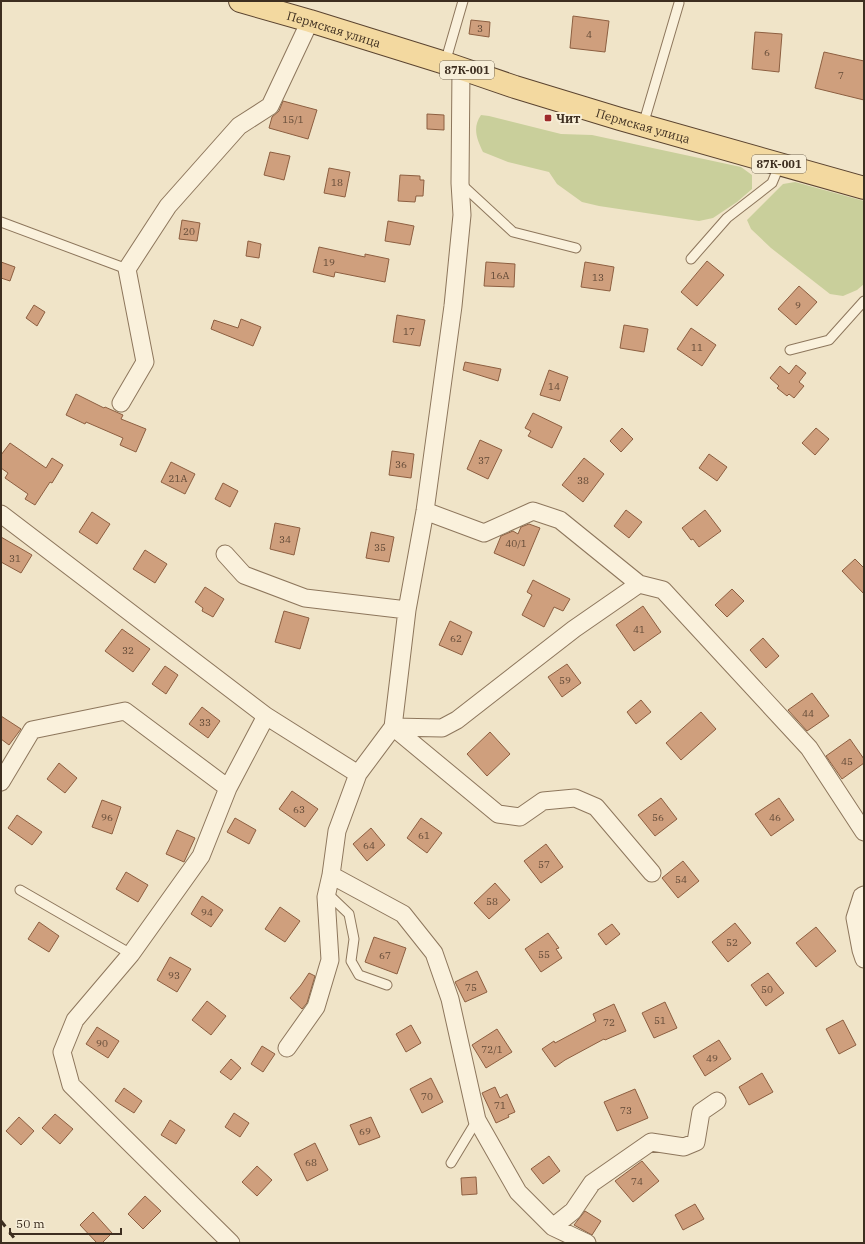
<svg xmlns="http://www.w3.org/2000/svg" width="865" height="1244" font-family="'IBM Plex Serif',serif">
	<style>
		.green { fill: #c9cf9b }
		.building { fill: #cf9f7d; stroke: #8d5f41 }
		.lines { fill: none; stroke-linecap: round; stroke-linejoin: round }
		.lane-casing { stroke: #8d765c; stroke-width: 11 }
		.street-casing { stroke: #8d765c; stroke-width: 19 }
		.primary-casing { stroke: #5b4430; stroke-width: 24 }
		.lane { stroke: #faf1dc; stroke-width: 9 }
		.street { stroke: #faf1dc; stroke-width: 17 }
		.primary { stroke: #f3d9a0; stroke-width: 22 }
		.rail { stroke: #3d2e20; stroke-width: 3; stroke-dasharray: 7 7; stroke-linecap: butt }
		.poi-dot { fill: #9e2a2b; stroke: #f7eed8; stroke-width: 1.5 }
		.labels { text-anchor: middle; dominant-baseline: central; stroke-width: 4; stroke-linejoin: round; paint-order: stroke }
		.number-label { font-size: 10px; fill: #624a37 }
		.shield { fill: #f7eed8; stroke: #756857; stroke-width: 1 }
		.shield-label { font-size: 11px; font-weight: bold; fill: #3d2e20 }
		.street-label { font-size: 12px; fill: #3d2e20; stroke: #f7eed8 }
		.poi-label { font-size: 12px; font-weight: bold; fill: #3d2e20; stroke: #f7eed8; text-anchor: start }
	</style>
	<rect width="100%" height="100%" fill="#f0e4c8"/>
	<!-- green -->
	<path class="green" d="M 481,115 L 489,116 L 561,134 L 592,135 L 741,167 L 752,175 L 752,189 L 737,202 L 713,218 L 699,221 L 599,206 L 582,202 L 557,184 L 549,172 L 508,162 L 483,152 C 477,139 472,128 481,115 Z
		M 795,182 L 864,201 L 864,284 L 857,290 L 843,296 L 830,294 L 771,248 L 751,229 L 747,220 L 783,184 Z"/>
	<!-- building -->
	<path class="building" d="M 573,16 L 609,21 L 605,52 L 570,48 Z
		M 471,20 L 490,22 L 489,37 L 469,34 Z
		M 755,32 L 782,34 L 779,72 L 752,69 Z
		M 824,52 L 864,61 L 864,100 L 815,88 Z
		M 283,101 L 317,110 L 308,139 L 269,128 L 272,117 L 279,111 Z
		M 427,114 L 444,115 L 444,130 L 427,129 Z
		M 270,152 L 290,156 L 284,180 L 264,175 Z
		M 329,168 L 350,172 L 345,197 L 324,193 Z
		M 400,175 L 420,176 L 420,180 L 424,180 L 423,196 L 416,196 L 415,202 L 398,201 Z
		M 182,220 L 200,223 L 197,241 L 179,239 Z
		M 388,221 L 414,226 L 410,245 L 385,241 Z
		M 248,241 L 261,244 L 259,258 L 246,256 Z
		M 319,247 L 365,257 L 365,254 L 389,259 L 385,282 L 335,272 L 334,277 L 313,272 Z
		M 707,261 L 724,275 L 697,306 L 681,292 Z
		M 1,262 L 15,267 L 10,281 L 1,278 Z
		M 486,262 L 515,264 L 514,287 L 484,286 Z
		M 585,262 L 614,267 L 610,291 L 581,287 Z
		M 799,286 L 817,302 L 796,325 L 778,309 Z
		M 34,305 L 45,312 L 37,326 L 26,318 Z
		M 397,315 L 425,320 L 420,346 L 393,342 Z
		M 241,319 L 261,327 L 253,346 L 211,329 L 214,320 L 238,328 Z
		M 624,325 L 648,329 L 644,352 L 620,348 Z
		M 691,328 L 716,345 L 702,366 L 677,349 Z
		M 465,362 L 501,369 L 498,381 L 463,370 Z
		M 796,365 L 806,373 L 799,382 L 804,386 L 794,398 L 789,394 L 787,396 L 777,388 L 779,386 L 770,378 L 780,366 L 789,374 Z
		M 549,370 L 568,377 L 560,401 L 540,395 Z
		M 76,394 L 104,408 L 105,407 L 123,415 L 121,419 L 146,429 L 136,452 L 120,445 L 123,438 L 86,422 L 85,424 L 66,415 Z
		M 533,413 L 562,427 L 552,448 L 528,436 L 531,431 L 525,428 Z
		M 622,428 L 633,439 L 621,452 L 610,441 Z
		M 816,428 L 829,439 L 815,455 L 802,443 Z
		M 480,440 L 502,450 L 488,479 L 467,469 Z
		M 10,443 L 46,468 L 52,458 L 63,465 L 52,483 L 50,482 L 35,505 L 25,499 L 28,494 L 5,478 L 8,473 L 1,468 L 1,455 Z
		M 392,451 L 414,454 L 411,478 L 389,475 Z
		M 709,454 L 727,467 L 717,481 L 699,468 Z
		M 584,458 L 604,474 L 583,502 L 562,485 Z
		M 171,462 L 195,474 L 185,494 L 161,482 Z
		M 223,483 L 238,491 L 230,507 L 215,499 Z
		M 626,510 L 642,522 L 629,538 L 614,526 Z
		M 705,510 L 721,531 L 699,547 L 693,539 L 691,540 L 682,528 Z
		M 92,512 L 110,524 L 97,544 L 79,532 Z
		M 275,523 L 300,528 L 294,555 L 270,549 Z
		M 529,524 L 540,528 L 524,566 L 494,553 L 501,536 L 513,531 L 518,534 L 521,527 Z
		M 371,532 L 394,537 L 389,562 L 366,558 Z
		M 1,537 L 32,555 L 21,573 L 1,562 Z
		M 145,550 L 167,564 L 155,583 L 133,569 Z
		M 855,559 L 864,568 L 864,594 L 842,571 Z
		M 533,580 L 570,599 L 563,611 L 554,607 L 544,627 L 522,615 L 532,595 L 527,592 Z
		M 205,587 L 224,599 L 213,617 L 202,611 L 203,608 L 195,602 Z
		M 732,589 L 744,601 L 727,617 L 715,605 Z
		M 643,606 L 661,632 L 634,651 L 616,625 Z
		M 284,611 L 309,618 L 300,649 L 275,642 Z
		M 450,621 L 472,632 L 462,655 L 439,645 Z
		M 122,629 L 150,649 L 133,672 L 105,651 Z
		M 763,638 L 779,656 L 766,668 L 750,650 Z
		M 567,664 L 581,683 L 562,697 L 548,677 Z
		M 165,666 L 178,675 L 166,694 L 152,684 Z
		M 812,693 L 829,716 L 807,731 L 788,710 Z
		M 641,700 L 651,712 L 636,724 L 627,712 Z
		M 202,707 L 220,721 L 208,738 L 189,724 Z
		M 701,712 L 716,729 L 681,760 L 666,743 Z
		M 1,716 L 21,729 L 9,745 L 1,739 Z
		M 490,732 L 510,754 L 487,776 L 467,754 Z
		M 850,739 L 864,759 L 864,763 L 842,779 L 826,756 Z
		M 59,763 L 77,778 L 65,793 L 47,779 Z
		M 292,791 L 318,809 L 305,827 L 279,809 Z
		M 661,798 L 677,819 L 655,836 L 638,815 Z
		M 779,798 L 794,820 L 771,836 L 755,814 Z
		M 102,800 L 121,807 L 112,834 L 92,827 Z
		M 17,815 L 42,832 L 32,845 L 8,828 Z
		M 235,818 L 256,830 L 249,844 L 227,832 Z
		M 421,818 L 442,833 L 427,853 L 407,838 Z
		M 371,828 L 385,845 L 367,861 L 353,844 Z
		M 177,830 L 195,838 L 184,862 L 166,854 Z
		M 546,844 L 563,867 L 541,883 L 524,861 Z
		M 683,861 L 699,881 L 678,898 L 662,878 Z
		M 126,872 L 148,885 L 138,902 L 116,889 Z
		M 495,883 L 510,900 L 489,919 L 474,903 Z
		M 202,896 L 223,910 L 211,927 L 191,914 Z
		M 280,907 L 300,921 L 285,942 L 265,929 Z
		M 39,922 L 59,936 L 49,952 L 28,939 Z
		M 735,923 L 751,943 L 728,962 L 712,942 Z
		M 612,924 L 620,934 L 606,945 L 598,934 Z
		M 816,927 L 836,951 L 816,967 L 796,943 Z
		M 548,933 L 559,948 L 556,949 L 562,958 L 541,972 L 525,949 Z
		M 374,937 L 406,948 L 397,974 L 365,962 Z
		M 170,957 L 191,969 L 177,992 L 157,980 Z
		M 477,971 L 487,992 L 465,1002 L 455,982 Z
		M 309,973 L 315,976 L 307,1003 L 302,1009 L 290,998 L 301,985 Z
		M 768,973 L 784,993 L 766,1006 L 751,985 Z
		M 207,1001 L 226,1016 L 211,1035 L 192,1020 Z
		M 665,1002 L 677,1028 L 654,1038 L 642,1013 Z
		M 614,1004 L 626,1031 L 605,1040 L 604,1039 L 565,1060 L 555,1067 L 542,1049 L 554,1041 L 555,1043 L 596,1021 L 593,1014 Z
		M 843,1020 L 856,1045 L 839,1054 L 826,1029 Z
		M 411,1025 L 421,1043 L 406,1052 L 396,1034 Z
		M 97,1027 L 119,1041 L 108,1058 L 86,1044 Z
		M 497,1029 L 512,1052 L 486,1068 L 472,1045 Z
		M 719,1040 L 731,1059 L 705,1076 L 693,1056 Z
		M 262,1046 L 275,1054 L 263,1072 L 251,1064 Z
		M 231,1059 L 241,1068 L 231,1080 L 220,1072 Z
		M 762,1073 L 773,1092 L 749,1105 L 739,1087 Z
		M 431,1078 L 443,1102 L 422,1113 L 410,1089 Z
		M 495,1087 L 500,1098 L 507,1094 L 515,1112 L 508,1115 L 509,1117 L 496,1123 L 482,1093 Z
		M 124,1088 L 142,1101 L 134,1113 L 115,1101 Z
		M 635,1089 L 648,1118 L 617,1131 L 604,1102 Z
		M 234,1113 L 249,1123 L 240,1137 L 225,1127 Z
		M 55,1114 L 73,1129 L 60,1144 L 42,1128 Z
		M 19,1117 L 34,1131 L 21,1145 L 6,1131 Z
		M 371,1117 L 380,1137 L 359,1145 L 350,1125 Z
		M 170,1120 L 185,1130 L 176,1144 L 161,1135 Z
		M 315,1143 L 328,1170 L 307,1181 L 294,1154 Z
		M 549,1156 L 560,1171 L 543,1184 L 531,1169 Z
		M 642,1161 L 659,1181 L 633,1202 L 615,1181 Z
		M 257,1166 L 272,1180 L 257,1196 L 242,1182 Z
		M 476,1177 L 477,1194 L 462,1195 L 461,1178 Z
		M 145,1196 L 161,1211 L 143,1229 L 128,1214 Z
		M 695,1204 L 704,1219 L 683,1230 L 675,1215 Z
		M 585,1211 L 601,1221 L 592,1235 L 574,1225 Z
		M 93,1212 L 112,1233 L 102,1243 L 97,1243 L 80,1225 Z"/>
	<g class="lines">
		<!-- lane casing -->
		<g class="lane-casing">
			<path id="lane" d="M 445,63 L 463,1
				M 643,125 L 679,3
				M 460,183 L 513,232 L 576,248
				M 1,222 L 127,269
				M 691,259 L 727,218 L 772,183 L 780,164
				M 790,350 L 829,340 L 864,301
				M 20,890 L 131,954
				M 327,893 L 349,914 L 354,939 L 351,961 L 359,975 L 387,985
				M 451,1163 L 477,1120"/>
		</g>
		<!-- street casing -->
		<g class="street-casing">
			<path id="street" d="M 121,403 L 145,362 L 127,269 L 168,206 L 239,126 L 270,106 L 310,21
				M 1,514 L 266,716 L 358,774
				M 225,554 L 244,575 L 305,598 L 407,610
				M 639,584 L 663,590 L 809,748 L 864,832
				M 393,727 L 442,728 L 457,720 L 574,629 L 639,584 L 560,520 L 533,511 L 484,533 L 425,511
				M 393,727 L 498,814 L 520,817 L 543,801 L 575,798 L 596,807 L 652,873
				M 1,782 L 32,730 L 125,711 L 228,788
				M 331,875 L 403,914 L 434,953 L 450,999 L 477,1120 L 518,1192 L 553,1227 L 587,1243
				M 864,895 L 862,896 L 855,918 L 861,950 L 864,959
				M 287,1048 L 316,1007 L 330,960 L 326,897 L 331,875 L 337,831 L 358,774 L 393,727 L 407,610 L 425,511 L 453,306 L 462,215 L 460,183 L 461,68
				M 553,1227 L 573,1211 L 592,1183 L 651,1142 L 684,1147 L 696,1142 L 701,1112 L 717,1101
				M 231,1243 L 71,1085 L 62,1052 L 75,1020 L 131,954 L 201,856 L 228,788 L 266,716"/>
		</g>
		<!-- primary casing -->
		<g class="primary-casing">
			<g id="primary">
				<path id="s1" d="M 240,1 L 310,21 L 445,63 L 515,87 L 620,119 L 864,188"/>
			</g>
		</g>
		<!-- lane -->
		<use href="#lane" class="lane"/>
		<!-- street -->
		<use href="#street" class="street"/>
		<!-- primary -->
		<use href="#primary" class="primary"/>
		<!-- rail -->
		<path class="rail" d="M 1,1221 L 18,1243"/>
	</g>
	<!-- markers -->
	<rect class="poi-dot" x="544" y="114" width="8" height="8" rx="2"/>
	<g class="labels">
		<!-- number labels -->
		<g class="number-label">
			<text x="480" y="28">3</text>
			<text x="589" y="34">4</text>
			<text x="767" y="52">6</text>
			<text x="841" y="75">7</text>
			<text x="293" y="119">15/1</text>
			<text x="337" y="182">18</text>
			<text x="189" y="231">20</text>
			<text x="329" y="262">19</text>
			<text x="500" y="275">16А</text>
			<text x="598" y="277">13</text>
			<text x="798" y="305">9</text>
			<text x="409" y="331">17</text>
			<text x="697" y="347">11</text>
			<text x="554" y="386">14</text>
			<text x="484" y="460">37</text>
			<text x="401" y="464">36</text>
			<text x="178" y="478">21А</text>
			<text x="583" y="480">38</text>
			<text x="285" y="539">34</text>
			<text x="516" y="543">40/1</text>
			<text x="380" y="547">35</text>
			<text x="15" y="558">31</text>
			<text x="639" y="629">41</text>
			<text x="456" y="638">62</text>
			<text x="128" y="650">32</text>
			<text x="565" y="680">59</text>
			<text x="808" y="713">44</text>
			<text x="205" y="722">33</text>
			<text x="847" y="761">45</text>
			<text x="299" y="809">63</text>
			<text x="107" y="817">96</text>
			<text x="658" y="817">56</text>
			<text x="775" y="817">46</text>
			<text x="424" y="835">61</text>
			<text x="369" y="845">64</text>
			<text x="544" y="864">57</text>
			<text x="681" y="879">54</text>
			<text x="492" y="901">58</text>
			<text x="207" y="912">94</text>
			<text x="732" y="942">52</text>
			<text x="544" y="954">55</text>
			<text x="385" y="955">67</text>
			<text x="174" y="975">93</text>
			<text x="471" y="987">75</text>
			<text x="767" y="989">50</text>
			<text x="660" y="1020">51</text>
			<text x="609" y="1022">72</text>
			<text x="102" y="1043">90</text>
			<text x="492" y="1049">72/1</text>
			<text x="712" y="1058">49</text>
			<text x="427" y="1096">70</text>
			<text x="500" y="1105">71</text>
			<text x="626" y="1110">73</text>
			<text x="365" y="1131">69</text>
			<text x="311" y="1162">68</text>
			<text x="637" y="1181">74</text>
		</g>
		<!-- shield labels -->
		<g class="shield">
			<rect x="440" y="61" width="54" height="18" rx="3"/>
			<rect x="752" y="155" width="54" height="18" rx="3"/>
		</g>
		<g class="shield-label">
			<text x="467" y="70">87К-001</text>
			<text x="779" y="164">87К-001</text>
		</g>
		<!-- street labels -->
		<g class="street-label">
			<text stroke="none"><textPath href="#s1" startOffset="98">Пермская улица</textPath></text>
			<text stroke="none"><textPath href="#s1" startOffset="422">Пермская улица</textPath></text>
		</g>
		<!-- poi labels -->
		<g class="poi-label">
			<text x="556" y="118">Чит</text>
		</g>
	</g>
	<!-- border -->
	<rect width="865" height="1244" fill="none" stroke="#3d2e20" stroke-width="4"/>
	<!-- scale -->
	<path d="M10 1228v6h111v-6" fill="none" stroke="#3d2e20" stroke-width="2"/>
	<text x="16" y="1228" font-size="12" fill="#3d2e20" stroke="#f7eed8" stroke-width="3" paint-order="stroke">50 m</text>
</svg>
